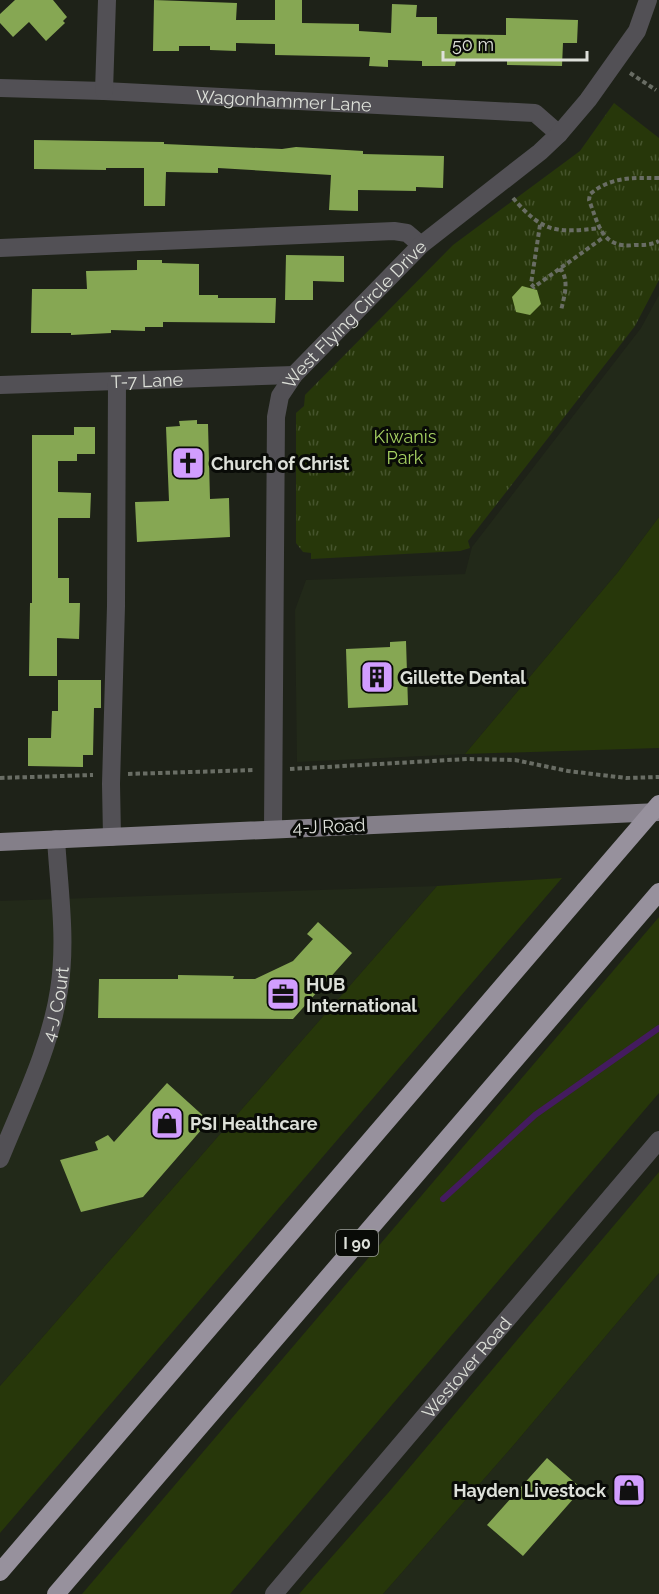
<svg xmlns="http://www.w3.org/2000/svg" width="659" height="1594" font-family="Raleway,sans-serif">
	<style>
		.built { fill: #222919 }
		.grass { fill: #27370a }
		.park { fill: url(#park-tufts) }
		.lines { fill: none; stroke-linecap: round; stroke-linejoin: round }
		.stream { stroke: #441b5f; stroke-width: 6 }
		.building { fill: #86a753 }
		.path { stroke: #696d64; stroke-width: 4; stroke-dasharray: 4.5 3; stroke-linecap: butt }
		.minor { stroke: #525055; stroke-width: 18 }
		.major { stroke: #847f89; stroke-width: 18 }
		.highway { stroke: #97919d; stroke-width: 18 }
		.highway-bridge { stroke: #97919d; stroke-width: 18 }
		.labels { text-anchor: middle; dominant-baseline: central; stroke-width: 6; stroke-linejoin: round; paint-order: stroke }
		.shield { fill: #090b07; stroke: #9da09a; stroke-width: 1.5 }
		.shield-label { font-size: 16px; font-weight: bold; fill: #dde0d9 }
		.street-label { font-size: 18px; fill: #dde0d9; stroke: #090b07 }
		.park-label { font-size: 18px; fill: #a6d162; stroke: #090b07 }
		.poi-label { font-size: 18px; font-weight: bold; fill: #dde0d9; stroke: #090b07; text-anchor: start }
	</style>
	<defs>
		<pattern id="park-tufts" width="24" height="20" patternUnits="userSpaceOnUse" patternTransform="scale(1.5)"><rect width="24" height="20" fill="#27370a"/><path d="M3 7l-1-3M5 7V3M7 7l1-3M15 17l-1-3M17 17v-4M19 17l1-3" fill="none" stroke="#46542d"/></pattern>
	</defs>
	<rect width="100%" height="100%" fill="#1e2218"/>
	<!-- built -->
	<path class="built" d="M 659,295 L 659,517 L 618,572 L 465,754 L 297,762 L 295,610 L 306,580 L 465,574 L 472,547 L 641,328 Z
		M 437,886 L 0,1386 L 0,901 Z
		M 659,1273 L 659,1594 L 383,1594 L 512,1447 Z"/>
	<!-- grass -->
	<path class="grass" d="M 659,517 L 659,748 L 465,754 L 618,572 Z
		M 562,878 L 0,1533 L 0,1386 L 437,886 Z
		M 659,917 L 659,1093 L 230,1594 L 82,1594 Z
		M 659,1172 L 659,1273 L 512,1447 L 383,1594 L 299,1594 L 388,1493 Z"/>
	<!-- park -->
	<path class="park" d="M 614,103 L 659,138 L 659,280 L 635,326 L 468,541 L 470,548 L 460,551 L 311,559 L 311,553 L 303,552 L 296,543 L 296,413 L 304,406 L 305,395 L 453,245 L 580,151 Z"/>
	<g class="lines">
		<!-- stream -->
		<path class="stream" d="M 443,1199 L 535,1115 L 659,1028"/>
	</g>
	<!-- building -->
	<path class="building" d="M 15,0 L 53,0 L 67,17 L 63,21 L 65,23 L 46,41 L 29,22 L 13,37 L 0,23 L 0,14 Z
		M 154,0 L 237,3 L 236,20 L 275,20 L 275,0 L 302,0 L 302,23 L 359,24 L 359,31 L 391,33 L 392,4 L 417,5 L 416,17 L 437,17 L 437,34 L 506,35 L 506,18 L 578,20 L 577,43 L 563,43 L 562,66 L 507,65 L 507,61 L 456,61 L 455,66 L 422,66 L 422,61 L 388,60 L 388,67 L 369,66 L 370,57 L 275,55 L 275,44 L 236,43 L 236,51 L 210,50 L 210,46 L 179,46 L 179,51 L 153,51 Z
		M 34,140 L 164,142 L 164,144 L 282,149 L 296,147 L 363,151 L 363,154 L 444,156 L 443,188 L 416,187 L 416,191 L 358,190 L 358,211 L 329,210 L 331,175 L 218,168 L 218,173 L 166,172 L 165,206 L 144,206 L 144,168 L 106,168 L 106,170 L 34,169 Z
		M 286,255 L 344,256 L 344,282 L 313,281 L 313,300 L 285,300 Z
		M 137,260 L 162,260 L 162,263 L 199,264 L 199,295 L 218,295 L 218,298 L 276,298 L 275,323 L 163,322 L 163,327 L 145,327 L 145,331 L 111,330 L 111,333 L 71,335 L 71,333 L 31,333 L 32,289 L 87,289 L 86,271 L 137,270 Z
		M 522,286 L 537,290 L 541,304 L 530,315 L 516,312 L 512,297 Z
		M 197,420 L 197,424 L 208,424 L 210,499 L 229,498 L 230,537 L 137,542 L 135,502 L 169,501 L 166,427 L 180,426 L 179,421 Z
		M 74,427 L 95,427 L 95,454 L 77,454 L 77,461 L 58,461 L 58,492 L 91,493 L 90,518 L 58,518 L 58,578 L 69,578 L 69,603 L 80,603 L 79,639 L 57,638 L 57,676 L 29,676 L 30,603 L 32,603 L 32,435 L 74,435 Z
		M 406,641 L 408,705 L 348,708 L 346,649 L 390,647 L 390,642 Z
		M 58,680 L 101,680 L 101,708 L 94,708 L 93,755 L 83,755 L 83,767 L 28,766 L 28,738 L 51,738 L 52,711 L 58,711 Z
		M 318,922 L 352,953 L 293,1019 L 98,1018 L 99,979 L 178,979 L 178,975 L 234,976 L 233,979 L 255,979 L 293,961 L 313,939 L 307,934 Z
		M 167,1083 L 209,1121 L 143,1197 L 81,1212 L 60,1160 L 98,1150 L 95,1142 L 108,1135 L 114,1142 Z
		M 547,1458 L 582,1489 L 523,1556 L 487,1525 Z"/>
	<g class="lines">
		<!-- path -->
		<path class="path" d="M 630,73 L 656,90
			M 659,178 C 633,178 612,176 590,194 L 589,200 C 599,226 602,249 635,245 C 643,245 652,245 659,241
			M 513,198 C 543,233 556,233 600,228
			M 540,225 L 531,284 L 534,287 L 604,237
			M 560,268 C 570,281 564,296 561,311
			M 290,769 L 467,759 L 515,760 L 568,771 L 626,778 L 659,777
			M 128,774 L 255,770
			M 0,778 L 93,775"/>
		<!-- minor -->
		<g class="minor">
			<path id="s1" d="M 0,88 L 104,91 L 535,113 L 559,134"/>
			<path d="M 104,91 L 107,0"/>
			<path d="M 0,248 L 394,231 L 407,233 L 421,245"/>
			<path id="s2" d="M 0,385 L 294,375"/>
			<path id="s3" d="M 273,828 L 276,417 L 280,396 L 294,375 L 421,245 L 540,152 L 559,134 L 588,100 L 637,31 L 648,0"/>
			<path d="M 112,837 L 111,784 L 116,606 L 117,382"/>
			<path id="s4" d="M 0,1159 C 22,1104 50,1049 59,990 C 67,941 59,889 56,839"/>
			<path id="s5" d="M 274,1594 L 659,1140"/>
		</g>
		<!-- major -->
		<path class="major" d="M 0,842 L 659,812"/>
		<!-- highway -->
		<path class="highway" d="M 0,1572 L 585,890
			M 56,1594 L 659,892"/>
		<!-- highway-bridge -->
		<path class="highway-bridge" d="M 585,890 L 659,804"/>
	</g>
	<!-- icons -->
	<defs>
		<g id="church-square" transform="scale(1.725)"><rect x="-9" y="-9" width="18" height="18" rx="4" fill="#d19dfe" stroke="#090b07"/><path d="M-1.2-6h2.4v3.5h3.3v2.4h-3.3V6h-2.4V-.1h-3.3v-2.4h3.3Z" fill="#111"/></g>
		<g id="building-square" transform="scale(1.725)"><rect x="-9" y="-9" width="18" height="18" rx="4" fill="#d19dfe" stroke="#090b07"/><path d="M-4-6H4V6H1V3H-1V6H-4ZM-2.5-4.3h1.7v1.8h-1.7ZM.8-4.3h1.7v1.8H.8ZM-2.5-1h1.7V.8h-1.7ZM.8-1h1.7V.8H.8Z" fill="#111"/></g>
		<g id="office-square" transform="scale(1.725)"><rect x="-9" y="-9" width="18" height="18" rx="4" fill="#d19dfe" stroke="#090b07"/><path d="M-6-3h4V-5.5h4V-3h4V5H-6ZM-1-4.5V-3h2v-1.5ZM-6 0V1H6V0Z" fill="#111"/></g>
		<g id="shop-square" transform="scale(1.725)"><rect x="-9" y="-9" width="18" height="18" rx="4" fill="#d19dfe" stroke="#090b07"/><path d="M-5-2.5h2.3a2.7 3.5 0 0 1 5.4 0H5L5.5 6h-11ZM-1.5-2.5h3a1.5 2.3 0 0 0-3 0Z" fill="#111"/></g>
	</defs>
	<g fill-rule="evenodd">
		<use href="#church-square" x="188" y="463"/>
		<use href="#building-square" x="377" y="677"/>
		<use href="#office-square" x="283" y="994"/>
		<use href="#shop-square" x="167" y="1123"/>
		<use href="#shop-square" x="629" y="1490"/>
	</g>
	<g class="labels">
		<!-- shield labels -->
		<rect class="shield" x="336" y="1230" width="42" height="26" rx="4.5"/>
		<g class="shield-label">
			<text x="357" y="1243">I 90</text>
		</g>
		<!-- street labels -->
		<g class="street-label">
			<text stroke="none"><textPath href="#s1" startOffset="284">Wagonhammer Lane</textPath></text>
			<text stroke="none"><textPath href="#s3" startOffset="543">West Flying Circle Drive</textPath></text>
			<text stroke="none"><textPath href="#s2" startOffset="147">T-7 Lane</textPath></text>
			<text transform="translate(329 826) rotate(-2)">4-J Road</text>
			<text stroke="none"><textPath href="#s4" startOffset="165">4-J Court</textPath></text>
			<text stroke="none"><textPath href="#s5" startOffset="297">Westover Road</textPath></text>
		</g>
		<!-- park labels -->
		<g class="park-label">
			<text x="405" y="436">Kiwanis<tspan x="405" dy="21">Park</tspan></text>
		</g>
		<!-- poi labels -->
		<g class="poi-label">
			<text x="211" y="463">Church of Christ</text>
			<text x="400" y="677">Gillette Dental</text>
			<text x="306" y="984">HUB<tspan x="306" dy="21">International</tspan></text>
			<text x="190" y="1123">PSI Healthcare</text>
			<text x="606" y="1490" text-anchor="end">Hayden Livestock</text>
		</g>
	</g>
	<!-- scale -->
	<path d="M443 51v9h144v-9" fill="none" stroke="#dde0d9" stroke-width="3"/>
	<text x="452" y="51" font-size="18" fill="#dde0d9" stroke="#090b07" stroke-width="4.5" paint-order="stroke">50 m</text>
</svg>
